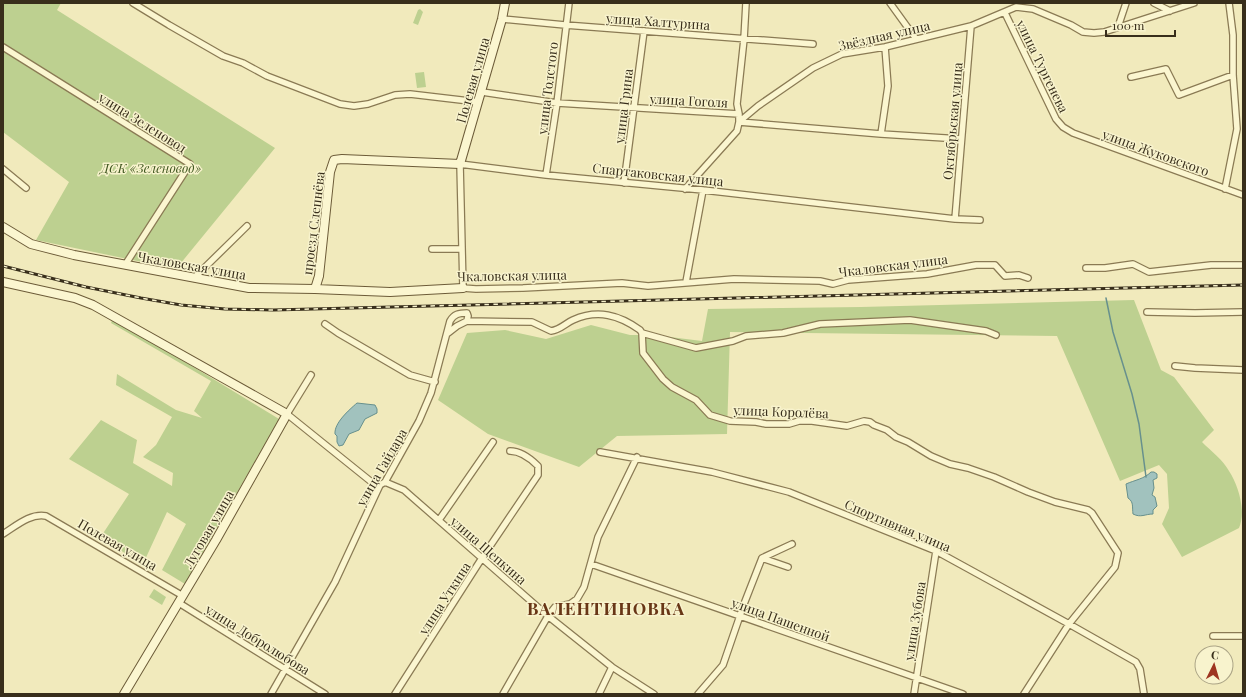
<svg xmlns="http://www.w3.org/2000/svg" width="1246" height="697" font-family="'Playfair Display',serif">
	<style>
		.green { fill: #bdd090 }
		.water { fill: #a1c2be; stroke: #67908d }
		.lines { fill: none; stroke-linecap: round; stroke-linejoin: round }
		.stream { stroke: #67908d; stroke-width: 1.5 }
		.street-casing { stroke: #8a7a54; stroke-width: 8 }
		.secondary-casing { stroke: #6c5b38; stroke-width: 10 }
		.street { stroke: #fbf6d0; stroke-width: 5.5 }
		.secondary { stroke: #fbf6d0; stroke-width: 8 }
		.rail-casing { stroke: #382e1b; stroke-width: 3 }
		.rail { stroke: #f8f3cd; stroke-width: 1.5; stroke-dasharray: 4.5; stroke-linecap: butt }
		.labels { text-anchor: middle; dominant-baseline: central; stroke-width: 3; stroke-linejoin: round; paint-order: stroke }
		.street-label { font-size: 13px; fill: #382e1b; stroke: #f8f3cd }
		.park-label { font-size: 13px; font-style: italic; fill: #3f561f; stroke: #f8f3cd }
		.district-label { font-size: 17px; font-weight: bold; letter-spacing: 1px; fill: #683616; stroke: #f8f3cd }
	</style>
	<rect width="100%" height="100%" fill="#f1eabc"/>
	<!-- green -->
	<path class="green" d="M 3,3 L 61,3 L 57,10 L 275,148 L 176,269 L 36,240 L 69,182 L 3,132 Z
		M 420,9 L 423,12 L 418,25 L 413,23 L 418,10 Z
		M 424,72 L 426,87 L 417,88 L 415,73 Z
		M 1134,300 L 1161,370 L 1174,377 L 1214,430 L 1202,442 C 1211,451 1223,460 1229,471 C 1239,486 1246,512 1239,528 L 1182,557 L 1162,524 L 1169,508 L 1167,474 L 1159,465 L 1120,481 L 1057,336 L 730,332 L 727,434 L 617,436 L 579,467 L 488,434 L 438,400 L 467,333 L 505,330 L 546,339 L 591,325 L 630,335 L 654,335 L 702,341 L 708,309 L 861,307 Z
		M 113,318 L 279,419 L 185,584 L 162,570 L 186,524 L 167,512 L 143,564 L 100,538 L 129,494 L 69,459 L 101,420 L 137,440 L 133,463 L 172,486 L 173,473 L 143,457 L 156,445 L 172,417 L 116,385 L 117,374 L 176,410 L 202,418 L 194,411 L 211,381 L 111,323 Z
		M 154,589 L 166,597 L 162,605 L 149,597 Z"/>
	<!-- water -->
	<path class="water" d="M 357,403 L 375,405 L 377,409 L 377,413 L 365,419 L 359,430 L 349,434 L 343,445 L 339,446 L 337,442 L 337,436 L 335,434 C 334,423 349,410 357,403 Z
		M 1151,472 L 1154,472 L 1157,474 L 1157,478 L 1153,480 L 1154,488 L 1152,495 L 1155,497 L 1157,506 L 1153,510 L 1153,514 C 1145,514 1141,518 1133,514 C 1132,507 1134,502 1128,498 L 1126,484 C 1135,480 1144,479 1151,472 Z"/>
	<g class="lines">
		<!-- stream -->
		<path class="stream" d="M 1106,298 L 1113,332 L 1132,394 L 1139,424 L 1146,477"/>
		<!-- street casing -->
		<g class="street-casing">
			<path id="street" d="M 133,3 L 169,25 L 223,56 L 243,63 L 267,76 L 340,104 L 354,106 L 368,104 L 395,95 L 410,94 L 478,102
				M 890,3 L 916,39
				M 1154,3 L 1170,11
				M 1005,13 L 1056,119 L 1063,127 L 1073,133 L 1243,195
				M 502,19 L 565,25 L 813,44
				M 1118,27 L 1126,3
				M 3,47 L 190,164 L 125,265
				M 1131,77 L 1166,69 L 1179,95 L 1233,75
				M 482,92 L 557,103 L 739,114 L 739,122 L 881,134 L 961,139
				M 739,114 L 737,104 L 744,39 L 746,3
				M 881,134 L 888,86 L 885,47
				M 3,169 L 26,188
				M 546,175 L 557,103 L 569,3
				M 624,183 L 644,31
				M 685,189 L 737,131 L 739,122 L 758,106 L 813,68 L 842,54 L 885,47 L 971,26 L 1016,7 L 1033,9 L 1071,25 L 1083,32 L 1094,33 L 1104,32 L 1194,3
				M 1225,189 L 1237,129 L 1233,75 L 1233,35 L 1229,3
				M 955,219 L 971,26
				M 980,220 L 955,219 L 703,190 L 546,175 L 460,164 L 463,288 L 476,289 L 523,288 L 622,283 L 648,286 L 734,279 L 820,281 L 833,284 L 848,280 L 927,274 L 976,265 L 995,265 L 1005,276 L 1019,275 L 1028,278
				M 432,249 L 462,249
				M 1086,268 L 1105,268 L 1133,264 L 1149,272 L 1211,265 L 1243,265
				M 194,278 L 247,226
				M 686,282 L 703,190
				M 1147,312 L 1195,313 L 1243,312
				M 467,321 L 532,322 L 551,331 C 560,330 566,323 573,320 C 598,309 619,315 640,330 L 642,333 L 643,353 L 663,379 L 672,387 L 696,400 L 710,415 L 730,421 L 756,422 L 766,424 L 789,424 L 799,421 L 812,421 L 847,426 L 864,421 L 870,422 L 874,425 L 887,430 L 896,437 L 908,442 L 931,456 L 950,464 L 968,468 L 994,477 L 1028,492 L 1055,502 L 1088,510 L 1092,513 L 1118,553 L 1115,567 L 1069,624 L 1024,694
				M 325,324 L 338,333 L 410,375 L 435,382
				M 642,333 L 696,348 L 733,341 L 746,336 L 783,333 L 820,324 L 910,320 L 986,331 L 996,335
				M 1175,366 L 1195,368 L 1243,370
				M 311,375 L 287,414 L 374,484 L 380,485
				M 600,452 L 712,472 L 789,492 L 936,551 L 1069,624 L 1136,662 L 1140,669 L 1144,694
				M 385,482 L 404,490 L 548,616 L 612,667 L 654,694
				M 439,520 L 493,442
				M 3,534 C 16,526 30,513 46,516 L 183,596
				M 762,558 L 792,544
				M 591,564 L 963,694
				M 179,603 L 325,694
				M 1213,636 L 1243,636
				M 271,694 L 335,582 L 380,485 L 385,482 L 419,421 L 431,393 L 450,321 C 454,314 459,313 467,313 L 468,316 L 467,321 L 457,326 L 448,333
				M 395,694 L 482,558 L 538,475 L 538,466 C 530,458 521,451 510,451
				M 503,694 L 548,616 L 555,607 L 570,604 L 577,599 L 584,587 L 598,537 L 637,457
				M 599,694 L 612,667
				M 698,694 L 723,665 L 744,604 L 762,558 L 788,567
				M 914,694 L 936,551"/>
		</g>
		<!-- secondary casing -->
		<g class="secondary-casing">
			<path id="secondary" d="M 3,227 L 31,244 L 74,255 L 249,288 L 315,289 L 390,292 L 463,288
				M 3,282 L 75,298 L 93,305 L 287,414 L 216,540 L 124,694
				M 315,289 L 319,276 L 330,172 L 334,160 L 342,159 L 460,164 L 502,19 L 505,3"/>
		</g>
		<!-- street -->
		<use href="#street" class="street"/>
		<!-- secondary -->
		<use href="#secondary" class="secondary"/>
		<!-- rail casing -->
		<g class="rail-casing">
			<path id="rail" d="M 3,266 L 86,287 L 141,298 L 181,305 L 225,309 L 273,310 L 1243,285"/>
		</g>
		<!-- rail -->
		<use href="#rail" class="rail"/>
	</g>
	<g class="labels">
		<!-- street labels -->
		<g class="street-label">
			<text transform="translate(658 21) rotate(4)">улица Халтурина</text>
			<text transform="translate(884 35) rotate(-13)">Звёздная улица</text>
			<text transform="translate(1043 66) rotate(64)">улица Тургенева</text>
			<text transform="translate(472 80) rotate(-74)">Полевая улица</text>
			<text transform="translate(547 88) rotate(-83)">улица Толстого</text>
			<text transform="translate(689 100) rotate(3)">улица Гоголя</text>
			<text transform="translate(623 106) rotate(-83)">улица Грина</text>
			<text transform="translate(952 121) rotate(-85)">Октябрьская улица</text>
			<text transform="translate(143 122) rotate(32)">улица Зеленовод</text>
			<text transform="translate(1156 152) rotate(20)">улица Жуковского</text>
			<text transform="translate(658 174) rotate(6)">Спартаковская улица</text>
			<text transform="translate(313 223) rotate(-83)">проезд Слепнёва</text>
			<text transform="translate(192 265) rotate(10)">Чкаловская улица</text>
			<text transform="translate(893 265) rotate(-7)">Чкаловская улица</text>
			<text transform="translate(512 275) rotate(-1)">Чкаловская улица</text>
			<text transform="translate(781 411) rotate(2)">улица Королёва</text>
			<text transform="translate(381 467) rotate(-60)">улица Гайдара</text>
			<text transform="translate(898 525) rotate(23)">Спортивная улица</text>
			<text transform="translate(208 529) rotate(-60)">Луговая улица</text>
			<text transform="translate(118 544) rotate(30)">Полевая улица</text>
			<text transform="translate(489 550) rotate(41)">улица Щепкина</text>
			<text transform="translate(444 598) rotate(-57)">улица Уткина</text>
			<text transform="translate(781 619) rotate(20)">улица Пашенной</text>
			<text transform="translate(914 621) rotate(-81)">улица Зубова</text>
			<text transform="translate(258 639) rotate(32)">улица Добролюбова</text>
		</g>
		<!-- park labels -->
		<g class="park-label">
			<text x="151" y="167">ДСК «Зеленовод»</text>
		</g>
		<!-- district labels -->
		<g class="district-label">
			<text x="606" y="608">ВАЛЕНТИНОВКА</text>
		</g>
	</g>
	<!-- border -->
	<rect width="1246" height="697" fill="none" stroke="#382e1b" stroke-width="8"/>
	<!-- north arrow -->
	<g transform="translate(1214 665) rotate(5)"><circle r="19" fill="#f8f3cd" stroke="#aba486"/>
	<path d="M0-3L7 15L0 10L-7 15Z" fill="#9e3420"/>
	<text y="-6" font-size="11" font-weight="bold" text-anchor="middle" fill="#382e1b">С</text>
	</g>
	<!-- scale -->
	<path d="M1106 30v6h69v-6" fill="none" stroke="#382e1b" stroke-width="2"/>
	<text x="1112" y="30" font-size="12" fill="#382e1b" stroke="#f8f3cd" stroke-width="3" paint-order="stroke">100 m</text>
</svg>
